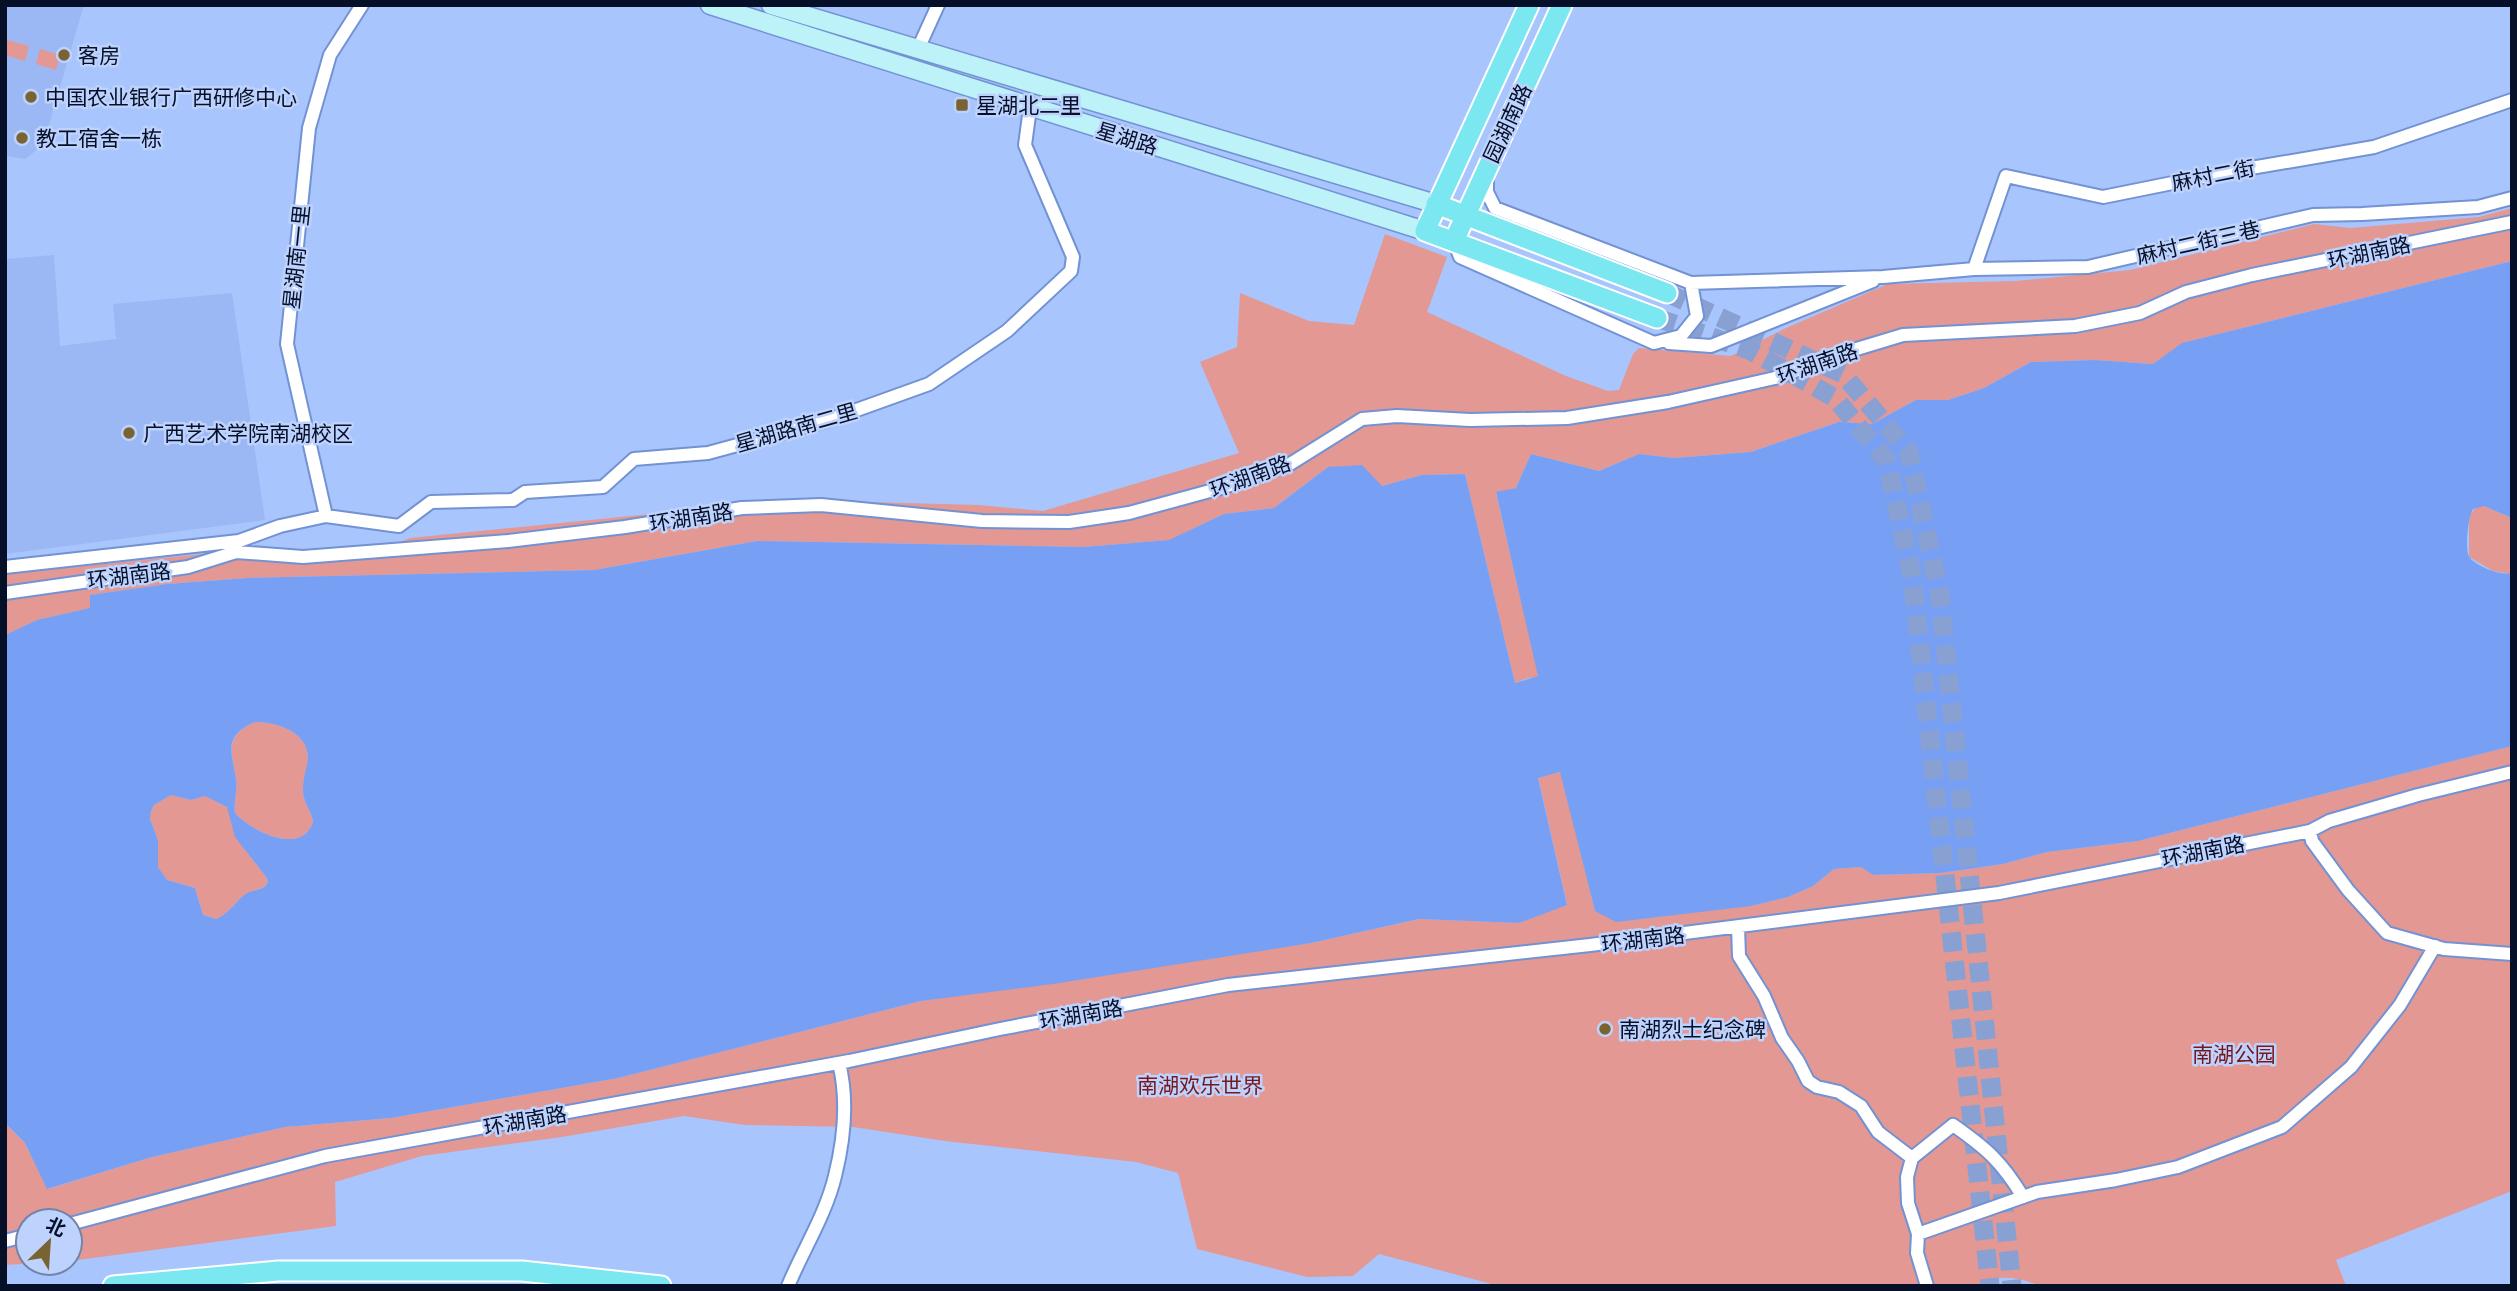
<svg xmlns="http://www.w3.org/2000/svg" width="2517" height="1291" font-family="Quicksand,'Noto Sans SC',sans-serif">
	<style>
		.built { fill: #9bb8f4 }
		.green { fill: #e39893 }
		.water { fill: #77a0f5; fill-rule: evenodd }
		.lines { fill: none; stroke-linecap: round; stroke-linejoin: round }
		.primary-tunnel { stroke: #88a1d2; stroke-width: 19; stroke-dasharray: 19 10; stroke-linecap: butt }
		.minor-casing { stroke: #7292d4; stroke-width: 16 }
		.secondary-casing { stroke: #7292d4; stroke-width: 21 }
		.primary-casing { stroke: #fff; stroke-width: 23 }
		.minor { stroke: #fff; stroke-width: 12 }
		.secondary { stroke: #bdf3f8; stroke-width: 18 }
		.primary { stroke: #7be8f1; stroke-width: 19 }
		.poi-dot { fill: #7a6333; stroke: #bdd2fc; stroke-width: 2.5 }
		.labels { text-anchor: middle; dominant-baseline: central; stroke-width: 5; stroke-linejoin: round; paint-order: stroke }
		.poi-label { font-size: 21px; fill: #050f28; stroke: #bdd2fc; text-anchor: start }
		.street-label { font-size: 21px; fill: #050f28; stroke: #bdd2fc }
		.park-label { font-size: 21px; fill: #77161b; stroke: #bdd2fc }
	</style>
	<rect width="100%" height="100%" fill="#a9c5fd"/>
	<!-- built -->
	<path class="built" d="M 5,5 L 84,5 L 43,145 L 25,159 L 5,156 Z
		M 54,255 L 60,346 L 116,339 L 113,304 L 232,293 L 265,520 L 5,554 L 5,259 Z"/>
	<!-- green -->
	<path class="green" d="M 7,40 L 29,46 L 25,61 L 5,55 Z
		M 40,49 L 60,55 L 56,70 L 36,64 Z
		M 2512,208 L 2512,261 L 2183,343 L 2153,364 L 2095,360 L 2031,362 L 1984,388 L 1948,400 L 1916,400 L 1872,424 L 1839,422 L 1751,452 L 1674,458 L 1639,454 L 1599,471 L 1531,454 L 1516,488 L 1496,493 L 1539,677 L 1528,678 L 1515,683 L 1465,474 L 1422,475 L 1382,486 L 1328,467 L 1274,508 L 1224,514 L 1170,540 L 1084,547 L 757,541 L 594,570 L 248,578 L 167,584 L 90,595 L 91,608 L 37,620 L 5,635 L 5,574 L 203,554 L 240,545 L 303,553 L 385,548 L 410,538 L 741,505 L 830,501 L 979,505 L 1043,511 L 1239,453 L 1200,362 L 1237,347 L 1240,293 L 1309,321 L 1354,325 L 1385,234 L 1447,257 L 1427,312 L 1566,376 L 1608,391 L 1619,390 L 1633,354 L 1639,348 L 1731,356 L 1786,328 L 1888,284 L 2016,281 L 2130,270 L 2314,224 L 2351,228 L 2479,217 Z
		M 2477,506 L 2484,506 L 2512,518 L 2511,574 L 2493,571 L 2469,557 L 2469,516 Z
		M 255,722 C 277,722 308,732 308,758 C 307,770 302,780 303,791 C 303,803 312,811 313,822 C 302,856 252,832 235,813 C 233,802 238,791 236,779 C 232,753 223,736 255,722 Z
		M 2512,746 L 2512,1191 L 2336,1260 L 2346,1286 L 2040,1286 C 2020,1277 1997,1273 1978,1286 L 1499,1286 L 1379,1254 L 1353,1276 L 1307,1277 L 1197,1249 L 1178,1173 L 1136,1162 L 945,1141 L 853,1127 L 745,1125 L 684,1116 L 562,1137 L 422,1156 L 335,1182 L 336,1226 L 70,1261 L 70,1221 L 28,1221 L 28,1263 L 38,1263 L 5,1265 L 5,1123 L 25,1143 L 48,1189 L 152,1157 L 285,1127 L 391,1118 L 618,1078 L 921,1001 L 1311,943 L 1420,919 L 1519,923 L 1567,904 L 1538,777 L 1561,772 L 1595,911 L 1751,906 L 1788,897 L 1813,886 L 1834,869 L 1861,867 L 1874,875 L 1941,873 L 2003,864 L 2047,852 L 2138,841 Z
		M 171,795 L 191,800 L 205,796 L 227,807 L 244,848 L 267,878 L 268,882 C 262,892 251,889 243,896 C 233,905 228,914 216,919 L 203,915 L 195,888 L 167,880 L 158,867 L 158,840 L 150,819 L 151,811 L 154,805 Z"/>
	<!-- water -->
	<path class="water" d="M 2512,261 L 2512,518 L 2484,506 L 2473,509 C 2468,517 2464,551 2470,558 C 2478,567 2501,576 2512,573 L 2512,746 L 2138,841 L 2047,852 L 2003,864 L 1941,873 L 1873,875 L 1861,867 L 1834,869 L 1813,886 L 1788,897 L 1751,906 L 1616,922 L 1595,911 L 1560,772 L 1538,778 L 1567,905 L 1519,923 L 1419,919 L 1311,943 L 1053,984 L 921,1001 L 618,1078 L 391,1118 L 285,1127 L 152,1157 L 47,1189 L 25,1143 L 5,1123 L 5,635 L 37,620 L 90,608 L 90,595 L 167,584 L 248,578 L 594,570 L 757,541 L 1084,547 L 1169,540 L 1224,514 L 1274,508 L 1328,467 L 1362,465 L 1382,486 L 1422,475 L 1465,474 L 1515,683 L 1538,676 L 1496,492 L 1516,488 L 1531,454 L 1599,471 L 1639,454 L 1674,458 L 1751,452 L 1839,422 L 1872,424 L 1916,400 L 1948,400 L 1984,388 L 2031,362 L 2095,360 L 2153,364 L 2182,343 ZM 255,722 C 277,722 308,732 308,758 C 307,769 302,780 303,791 C 303,803 312,811 313,822 C 302,856 252,832 235,813 C 233,802 238,791 236,779 C 232,753 222,736 255,722 ZM 171,795 L 191,800 L 205,796 L 227,807 L 235,837 L 267,878 L 268,882 C 262,893 251,888 243,896 C 233,905 228,914 216,919 L 203,915 L 195,888 L 167,880 L 158,867 L 158,840 L 150,819 L 151,811 L 154,805 Z"/>
	<g class="lines">
		<!-- primary-tunnel -->
		<path class="primary-tunnel" d="M 1667,293 L 1843,374 L 1909,452 L 1940,596 L 2012,1286
			M 1657,318 L 1749,350 L 1835,398 L 1887,461 L 1912,576 L 1990,1286"/>
		<!-- minor casing -->
		<g class="minor-casing">
			<path id="minor" d="M 918,49 L 938,5
				M 1454,241 L 1460,257 L 1654,343 L 1681,336 L 1697,316 L 1691,283 L 1495,208 L 1487,192 L 1487,176
				M 1974,269 L 2006,176 L 2103,197 L 2222,173 L 2374,147 L 2512,100
				M 1691,283 L 1883,277 L 1974,269 L 2088,267 L 2313,215 L 2362,214 L 2478,207 L 2512,198
				M 1669,343 L 1711,346 L 1873,281
				M 326,516 L 287,344 L 309,128 L 330,55 L 362,5
				M 5,567 L 239,541 L 280,526 L 326,516 L 399,526 L 431,502 L 513,500 L 525,492 L 603,487 L 634,459 L 708,453 L 826,421 L 929,384 L 1007,331 L 1071,271 L 1073,257 L 1025,145 L 1030,108
				M 5,593 L 188,567 L 236,552 L 303,557 L 508,541 L 625,527 L 742,508 L 821,505 L 982,521 L 1069,522 L 1129,513 L 1221,488 L 1290,464 L 1362,419 L 1397,416 L 1470,420 L 1567,418 L 1668,402 L 1775,378 L 1850,351 L 1903,335 L 2075,326 L 2140,313 L 2186,292 L 2252,275 L 2512,222
				M 2310,831 L 2312,841 L 2348,890 L 2387,933 L 2444,949 L 2512,954
				M 1738,927 L 1739,956 L 1764,996 L 1782,1038 L 1798,1061 L 1808,1081 L 1817,1087 L 1839,1092 L 1861,1106 L 1878,1132 L 1912,1158 L 1907,1177 L 1908,1203 L 1918,1234 L 1917,1253 L 1927,1286
				M 1912,1158 L 1953,1125 C 1986,1148 2002,1162 2023,1197
				M 70,1224 L 325,1156 L 849,1061 L 1000,1029 L 1228,985 L 1590,945 L 1999,893 L 2310,831 L 2329,821 L 2418,795 L 2512,772
				M 1918,1234 L 2037,1192 L 2116,1180 L 2178,1167 L 2282,1127 L 2351,1067 L 2400,1005 L 2435,946
				M 5,1241 L 28,1235
				M 788,1286 C 803,1250 826,1214 835,1176 C 844,1140 848,1099 839,1063"/>
		</g>
		<!-- secondary casing -->
		<g class="secondary-casing">
			<path id="secondary" d="M 710,5 L 1425,231
				M 771,5 L 1436,204"/>
		</g>
		<!-- primary casing -->
		<g class="primary-casing">
			<path id="primary" d="M 1529,5 L 1425,231 L 1657,318
				M 1436,204 L 1667,293
				M 1454,241 L 1562,5
				M 113,1286 L 278,1271 L 522,1271 L 661,1286"/>
		</g>
		<!-- minor -->
		<use href="#minor" class="minor"/>
		<!-- secondary -->
		<use href="#secondary" class="secondary"/>
		<!-- primary -->
		<use href="#primary" class="primary"/>
	</g>
	<!-- markers -->
	<g class="poi-dot">
		<circle cx="64" cy="55" r="7"/>
		<circle cx="31" cy="97" r="7"/>
		<rect x="955" y="98" width="14" height="14" rx="3.5"/>
		<circle cx="22" cy="138" r="7"/>
		<circle cx="129" cy="433" r="7"/>
		<circle cx="1605" cy="1029" r="7"/>
	</g>
	<g class="labels">
		<!-- poi labels -->
		<g class="poi-label">
			<text x="78" y="55">客房</text>
			<text x="45" y="97">中国农业银行广西研修中心</text>
			<text x="976" y="105">星湖北二里</text>
			<text x="36" y="138">教工宿舍一栋</text>
			<text x="143" y="433">广西艺术学院南湖校区</text>
			<text x="1619" y="1029">南湖烈士纪念碑</text>
		</g>
		<!-- street labels -->
		<g class="street-label">
			<text transform="translate(1507 123) rotate(-65)">园湖南路</text>
			<text transform="translate(1127 138) rotate(17)">星湖路</text>
			<text transform="translate(2213 175) rotate(-11)">麻村二街</text>
			<text transform="translate(2198 242) rotate(-13)">麻村二街三巷</text>
			<text transform="translate(2369 252) rotate(-12)">环湖南路</text>
			<text transform="translate(296 257) rotate(-84)">星湖南一里</text>
			<text transform="translate(1817 363) rotate(-19)">环湖南路</text>
			<text transform="translate(796 427) rotate(-16)">星湖路南二里</text>
			<text transform="translate(1250 476) rotate(-20)">环湖南路</text>
			<text transform="translate(691 517) rotate(-9)">环湖南路</text>
			<text transform="translate(129 575) rotate(-7)">环湖南路</text>
			<text transform="translate(2203 851) rotate(-11)">环湖南路</text>
			<text transform="translate(1643 939) rotate(-7)">环湖南路</text>
			<text transform="translate(1081 1014) rotate(-10)">环湖南路</text>
			<text transform="translate(525 1120) rotate(-10)">环湖南路</text>
		</g>
		<!-- park labels -->
		<g class="park-label">
			<text x="2234" y="1054">南湖公园</text>
			<text x="1200" y="1085">南湖欢乐世界</text>
		</g>
	</g>
	<!-- border -->
	<rect width="2517" height="1291" fill="none" stroke="#050f28" stroke-width="14"/>
	<!-- north arrow -->
	<g transform="translate(49 1242) rotate(25)"><circle r="33" fill="#bdd2fc" stroke="#7384a7" stroke-width="2"/>
	<path d="M0-5L12 26L0 18L-12 26Z" fill="#7a6333"/>
	<text y="-10" font-size="19" font-weight="bold" text-anchor="middle" fill="#050f28">北</text>
	</g>
</svg>
